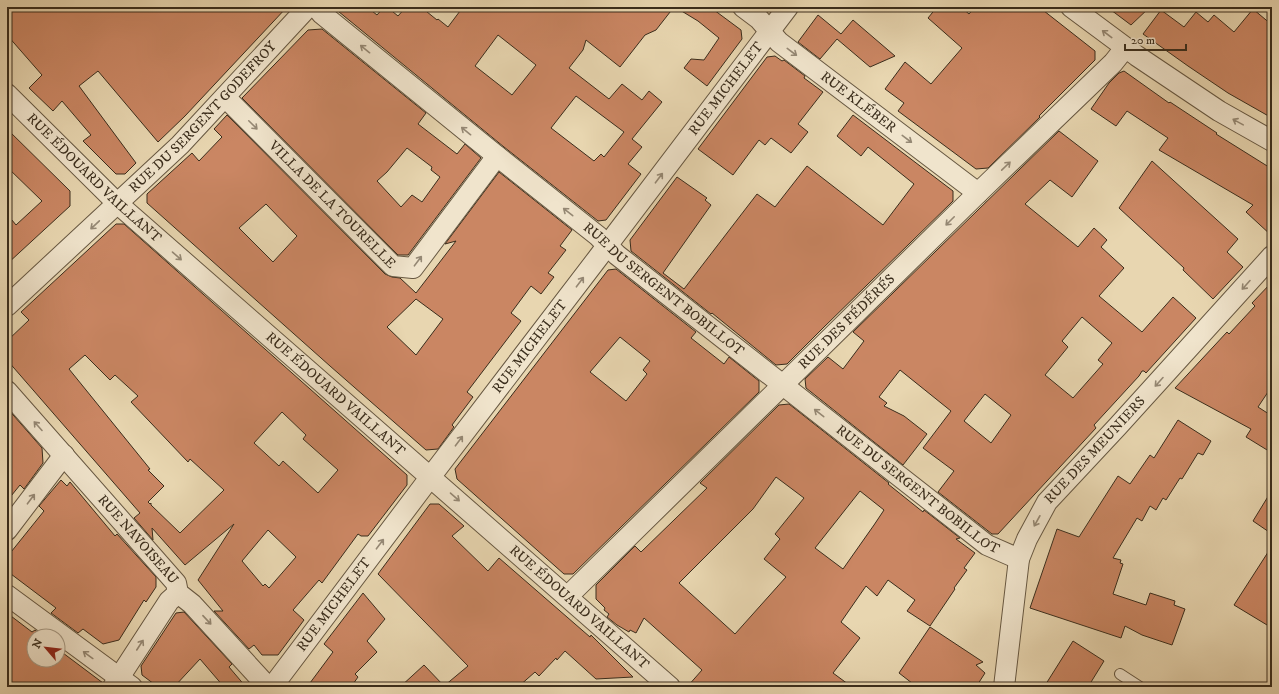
<svg xmlns="http://www.w3.org/2000/svg" width="1279" height="694" font-family="'IM FELL DW Pica',serif">
	<style>
		.building { fill: #ca8663; stroke: #3a2d1c; fill-rule: evenodd }
		.lines { fill: none; stroke-linecap: round; stroke-linejoin: round }
		.lane-casing { stroke: #665741; stroke-width: 12 }
		.street-casing { stroke: #665741; stroke-width: 22 }
		.lane { stroke: #f0e4cc; stroke-width: 10 }
		.street { stroke: #f0e4cc; stroke-width: 20 }
		.oneway { stroke: #958874 }
		.labels { text-anchor: middle; dominant-baseline: central; stroke-width: 4; stroke-linejoin: round; paint-order: stroke }
		.street-label { font-size: 14px; fill: #3a2d1c; stroke: #f0e4cc }
	</style>
	<rect width="100%" height="100%" fill="#e8d6b0"/>
	<filter id="stains"><feTurbulence type="fractalNoise" baseFrequency=".005" numOctaves="4"/><feColorMatrix values="0 0 0 0 .2 0 0 0 0 .09 0 0 0 0 .02 0 0 0 .5 -.17"/></filter>
	<radialGradient id="worn" r=".72"><stop offset=".6" stop-color="#630" stop-opacity="0"/><stop offset="1" stop-color="#630" stop-opacity=".3"/></radialGradient>
	<!-- building -->
	<path class="building" d="M 7,7 L 287,7 L 185,116 L 158,142 L 98,71 L 79,86 L 136,163 L 125,174 L 116,174 L 83,141 L 91,135 L 62,101 L 53,111 L 29,88 L 42,75 L 7,35 Z
		M 333,7 L 367,7 L 377,15 L 384,7 L 387,7 L 398,16 L 406,7 L 421,7 L 437,20 L 438,19 L 448,27 L 463,7 L 674,7 L 656,30 L 645,35 L 620,67 L 586,40 L 583,50 L 569,68 L 609,99 L 622,84 L 642,100 L 649,91 L 662,102 L 632,139 L 642,147 L 628,164 L 641,174 L 606,220 L 598,221 L 504,147 ZM 498,35 L 536,65 L 512,95 L 475,66 ZM 576,96 L 624,132 L 604,157 L 601,154 L 594,161 L 551,128 Z
		M 675,7 L 710,7 L 741,30 L 742,39 L 707,86 L 684,68 L 691,59 L 704,60 L 719,38 L 698,21 Z
		M 937,7 L 961,7 L 969,14 L 975,7 L 1039,7 L 1095,51 L 1095,60 L 1039,116 L 1040,117 L 988,168 L 976,169 L 898,111 L 904,103 L 885,89 L 905,62 L 931,84 L 962,48 L 928,18 Z
		M 1107,7 L 1150,7 L 1131,25 Z
		M 1253,9 L 1272,25 L 1272,118 L 1228,93 L 1188,66 L 1143,34 L 1161,10 L 1184,27 L 1196,12 L 1208,22 L 1214,15 L 1234,32 Z
		M 818,15 L 841,34 L 853,20 L 895,56 L 870,67 L 837,39 L 820,59 L 798,42 Z
		M 322,29 L 426,113 L 418,124 L 457,154 L 465,144 L 481,158 L 408,255 L 398,255 L 242,98 L 308,30 ZM 407,148 L 432,167 L 431,170 L 440,177 L 422,202 L 412,195 L 401,207 L 377,181 L 387,172 Z
		M 775,56 L 782,61 L 784,60 L 805,76 L 804,78 L 823,92 L 798,124 L 808,132 L 791,153 L 771,138 L 765,145 L 759,140 L 733,175 L 698,149 L 767,57 Z
		M 1124,71 L 1169,103 L 1170,102 L 1217,133 L 1216,134 L 1272,169 L 1272,236 L 1246,212 L 1253,205 L 1159,150 L 1168,138 L 1127,111 L 1116,126 L 1091,109 L 1109,83 L 1119,73 Z
		M 227,115 L 385,274 L 392,277 L 400,278 L 416,293 L 456,241 L 445,244 L 499,172 L 572,230 L 560,246 L 566,250 L 548,273 L 554,277 L 541,294 L 531,286 L 511,313 L 521,321 L 467,392 L 473,397 L 452,425 L 454,427 L 438,449 L 426,450 L 330,366 L 147,203 L 147,194 L 192,153 L 199,161 L 222,137 L 214,129 ZM 266,204 L 297,236 L 273,262 L 239,228 ZM 416,299 L 443,319 L 416,355 L 387,327 Z
		M 853,115 L 953,191 L 953,201 L 824,327 L 787,364 L 776,365 L 712,313 L 711,314 L 631,251 L 630,240 L 677,177 L 707,198 L 705,200 L 711,205 L 663,273 L 684,289 L 757,194 L 775,207 L 807,166 L 883,225 L 914,184 L 868,147 L 861,156 L 837,136 Z
		M 7,129 L 70,191 L 70,206 L 7,264 L 7,214 L 16,225 L 42,201 L 7,167 Z
		M 1059,131 L 1098,161 L 1072,197 L 1050,180 L 1025,204 L 1078,247 L 1094,228 L 1107,240 L 1101,247 L 1124,268 L 1099,296 L 1142,332 L 1173,297 L 1196,318 L 1146,373 L 1144,371 L 1142,371 L 1139,376 L 1094,425 L 1096,428 L 998,534 L 992,534 L 938,492 L 954,471 L 923,448 L 951,411 L 900,370 L 879,397 L 887,403 L 884,406 L 904,416 L 927,434 L 903,465 L 806,388 L 805,379 L 828,357 L 843,369 L 864,341 L 853,332 ZM 1082,317 L 1112,343 L 1098,360 L 1103,364 L 1073,398 L 1045,375 L 1068,347 L 1062,341 ZM 985,394 L 1011,415 L 991,443 L 964,421 Z
		M 1152,161 L 1238,239 L 1227,252 L 1243,267 L 1213,299 L 1183,270 L 1184,268 L 1119,208 Z
		M 116,224 L 124,224 L 407,475 L 407,485 L 368,536 L 361,536 L 358,534 L 322,583 L 319,580 L 293,610 L 304,620 L 278,655 L 262,655 L 254,645 L 249,649 L 214,611 L 223,611 L 198,580 L 234,524 L 185,565 L 152,528 L 153,540 L 134,518 L 140,513 L 7,360 L 7,341 L 29,320 L 21,312 ZM 85,355 L 110,380 L 115,375 L 138,396 L 131,402 L 188,462 L 190,459 L 224,490 L 180,533 L 151,505 L 151,503 L 150,504 L 148,502 L 164,486 L 148,470 L 150,469 L 69,369 ZM 282,412 L 306,435 L 303,439 L 338,470 L 318,493 L 283,461 L 279,466 L 254,443 ZM 268,530 L 296,557 L 269,588 L 265,584 L 263,586 L 242,561 Z
		M 616,269 L 696,332 L 691,338 L 724,364 L 729,357 L 759,381 L 759,392 L 573,574 L 564,574 L 457,479 L 455,469 L 608,270 ZM 620,337 L 650,361 L 643,370 L 647,374 L 626,401 L 590,372 Z
		M 1272,282 L 1272,386 L 1258,407 L 1272,416 L 1272,453 L 1246,437 L 1251,429 L 1175,388 L 1227,332 L 1229,334 L 1255,306 L 1252,303 Z
		M 789,404 L 889,483 L 888,484 L 923,512 L 924,510 L 960,538 L 956,539 L 975,553 L 964,568 L 967,570 L 954,588 L 955,589 L 930,626 L 907,611 L 915,600 L 888,580 L 877,596 L 866,586 L 841,622 L 860,638 L 833,673 L 852,687 L 687,687 L 702,670 L 644,618 L 636,633 L 630,630 L 629,632 L 617,625 L 607,617 L 609,614 L 604,610 L 605,608 L 596,599 L 596,585 L 635,546 L 641,552 L 707,488 L 700,483 L 779,405 ZM 776,477 L 804,498 L 775,534 L 780,539 L 764,559 L 786,577 L 735,634 L 679,583 L 753,509 ZM 860,491 L 884,510 L 874,525 L 843,569 L 815,548 Z
		M 7,408 L 42,448 L 43,463 L 24,489 L 20,485 L 7,501 Z
		M 1178,420 L 1211,441 L 1203,455 L 1198,453 L 1182,479 L 1180,478 L 1166,500 L 1163,498 L 1156,510 L 1150,506 L 1142,521 L 1137,518 L 1113,558 L 1121,560 L 1120,563 L 1123,564 L 1113,594 L 1146,605 L 1150,593 L 1175,601 L 1174,605 L 1185,609 L 1172,645 L 1142,635 L 1125,626 L 1121,638 L 1030,608 L 1057,529 L 1079,537 L 1118,476 L 1130,484 L 1150,455 L 1154,458 Z
		M 61,480 L 67,486 L 70,482 L 115,536 L 117,534 L 156,577 L 156,587 L 146,602 L 144,600 L 119,640 L 103,644 L 83,629 L 78,633 L 51,613 L 56,608 L 7,571 L 7,557 L 44,511 L 39,506 Z
		M 1272,490 L 1272,534 L 1253,521 Z
		M 430,504 L 439,504 L 464,526 L 452,536 L 488,571 L 499,558 L 590,637 L 591,635 L 633,677 L 596,679 L 565,651 L 557,660 L 556,658 L 539,676 L 535,672 L 518,687 L 400,687 L 424,665 L 444,686 L 468,666 L 378,574 Z
		M 1272,546 L 1272,628 L 1234,605 Z
		M 363,593 L 385,619 L 367,641 L 377,652 L 355,674 L 358,677 L 351,687 L 307,687 L 333,652 L 324,644 Z
		M 184,612 L 232,664 L 229,667 L 246,687 L 224,687 L 200,659 L 174,687 L 158,687 L 142,675 L 141,666 L 176,613 Z
		M 7,613 L 32,632 L 35,630 L 43,636 L 34,636 L 34,660 L 58,660 L 58,647 L 61,649 L 59,650 L 103,683 L 102,687 L 7,687 Z
		M 930,627 L 983,662 L 976,665 L 985,673 L 976,687 L 917,687 L 899,673 Z
		M 1073,641 L 1104,661 L 1088,687 L 1044,687 Z"/>
	<g class="lines">
		<!-- lane casing -->
		<g class="lane-casing">
			<path id="lane" d="M 1120,674 L 1140,687"/>
		</g>
		<!-- street casing -->
		<g class="street-casing">
			<g id="street">
				<path id="s1" d="M 316,7 L 322,14 L 497,156 L 598,236 L 617,255 L 987,545 L 1019,559"/>
				<path id="s2" d="M 743,7 L 759,19 L 779,42 L 978,193"/>
				<path d="M 1071,7 L 1137,56 L 1219,111 L 1272,141"/>
				<path id="s3" d="M 7,94 L 118,204 L 670,687"/>
				<path id="s4" d="M 225,97 L 393,266 L 413,268 L 497,156"/>
				<path id="s5" d="M 7,306 L 180,145 L 308,7"/>
				<path id="s6" d="M 7,391 L 176,583 L 178,593 L 192,604 L 268,687"/>
				<path d="M 7,530 L 64,455"/>
				<path d="M 7,595 L 132,687"/>
				<path id="s7" d="M 568,596 L 978,193 L 1113,63 L 1125,48"/>
				<path d="M 113,687 L 169,601 L 178,593"/>
				<path id="s8" d="M 272,687 L 422,488 L 597,259 L 788,7"/>
				<path id="s9" d="M 1004,687 L 1019,559 L 1027,539 L 1047,502 L 1118,426 L 1272,256"/>
			</g>
		</g>
		<!-- lane -->
		<use href="#lane" class="lane"/>
		<!-- street -->
		<use href="#street" class="street"/>
	</g>
	<!-- one-way arrows -->
	<defs><path id="oneway-shaft" d="M-6 0H5M1.5-3L5.5 0L1.5 3" fill="none" stroke-width="1.6" stroke-linecap="round" stroke-linejoin="round"/></defs>
	<g class="oneway">
		<use href="#oneway-shaft" transform="translate(1107 34) rotate(-143)"/>
		<use href="#oneway-shaft" transform="translate(365 49) rotate(-141)"/>
		<use href="#oneway-shaft" transform="translate(792 52) rotate(37)"/>
		<use href="#oneway-shaft" transform="translate(1238 122) rotate(-151)"/>
		<use href="#oneway-shaft" transform="translate(253 125) rotate(45)"/>
		<use href="#oneway-shaft" transform="translate(466 131) rotate(-141)"/>
		<use href="#oneway-shaft" transform="translate(907 139) rotate(37)"/>
		<use href="#oneway-shaft" transform="translate(1006 166) rotate(-44)"/>
		<use href="#oneway-shaft" transform="translate(659 178) rotate(-53)"/>
		<use href="#oneway-shaft" transform="translate(568 212) rotate(-142)"/>
		<use href="#oneway-shaft" transform="translate(950 221) rotate(135)"/>
		<use href="#oneway-shaft" transform="translate(95 225) rotate(137)"/>
		<use href="#oneway-shaft" transform="translate(177 256) rotate(41)"/>
		<use href="#oneway-shaft" transform="translate(418 261) rotate(-53)"/>
		<use href="#oneway-shaft" transform="translate(580 282) rotate(-53)"/>
		<use href="#oneway-shaft" transform="translate(1246 285) rotate(132)"/>
		<use href="#oneway-shaft" transform="translate(1159 382) rotate(132)"/>
		<use href="#oneway-shaft" transform="translate(819 413) rotate(-142)"/>
		<use href="#oneway-shaft" transform="translate(38 426) rotate(-132)"/>
		<use href="#oneway-shaft" transform="translate(459 441) rotate(-53)"/>
		<use href="#oneway-shaft" transform="translate(455 497) rotate(41)"/>
		<use href="#oneway-shaft" transform="translate(31 499) rotate(-53)"/>
		<use href="#oneway-shaft" transform="translate(1037 521) rotate(119)"/>
		<use href="#oneway-shaft" transform="translate(380 544) rotate(-53)"/>
		<use href="#oneway-shaft" transform="translate(207 620) rotate(47)"/>
		<use href="#oneway-shaft" transform="translate(140 645) rotate(-57)"/>
		<use href="#oneway-shaft" transform="translate(88 655) rotate(-144)"/>
	</g>
	<g class="labels">
		<!-- street labels -->
		<g class="street-label">
			<text stroke="none"><textPath href="#s8" startOffset="751">RUE MICHELET</textPath></text>
			<text stroke="none"><textPath href="#s2" startOffset="150">RUE KLÉBER</textPath></text>
			<text stroke="none"><textPath href="#s5" startOffset="272">RUE DU SERGENT GODEFROY</textPath></text>
			<text stroke="none"><textPath href="#s3" startOffset="121">RUE ÉDOUARD VAILLANT</textPath></text>
			<text stroke="none"><textPath href="#s4" startOffset="152">VILLA DE LA TOURELLE</textPath></text>
			<text stroke="none"><textPath href="#s1" startOffset="448">RUE DU SERGENT BOBILLOT</textPath></text>
			<text stroke="none"><textPath href="#s7" startOffset="391">RUE DES FÉDÉRÉS</textPath></text>
			<text stroke="none"><textPath href="#s8" startOffset="427">RUE MICHELET</textPath></text>
			<text stroke="none"><textPath href="#s3" startOffset="445">RUE ÉDOUARD VAILLANT</textPath></text>
			<text stroke="none"><textPath href="#s9" startOffset="263">RUE DES MEUNIERS</textPath></text>
			<text stroke="none"><textPath href="#s1" startOffset="772">RUE DU SERGENT BOBILLOT</textPath></text>
			<text stroke="none"><textPath href="#s6" startOffset="198">RUE NAVOISEAU</textPath></text>
			<text stroke="none"><textPath href="#s8" startOffset="103">RUE MICHELET</textPath></text>
			<text stroke="none"><textPath href="#s3" startOffset="769">RUE ÉDOUARD VAILLANT</textPath></text>
		</g>
	</g>
	<!-- margin -->
	<rect width="1279" height="694" fill="none" stroke="#e8d6b0" stroke-width="24"/>
	<rect x="8" y="8" width="1263" height="678" fill="none" stroke="#3a2d1c" stroke-width="2"/>
	<rect x="12" y="12" width="1255" height="670" fill="none" stroke="#3a2d1c"/>
	<!-- north arrow -->
	<g transform="translate(46 648) rotate(298)"><circle r="19" fill="#f0e4cc" stroke="#a79b86"/>
	<path d="M0-3L7 15L0 10L-7 15Z" fill="#8f2418"/>
	<text y="-6" font-size="11" font-weight="bold" text-anchor="middle" fill="#3a2d1c">N</text>
	</g>
	<!-- scale -->
	<path d="M1125 44v6h61v-6" fill="none" stroke="#3a2d1c" stroke-width="2"/>
	<text x="1131" y="44" font-size="12" fill="#3a2d1c" stroke="#f0e4cc" stroke-width="3" paint-order="stroke">20 m</text>
	<rect width="100%" height="100%" filter="url(#stains)"/>
	<rect width="100%" height="100%" fill="url(#worn)"/>
</svg>
